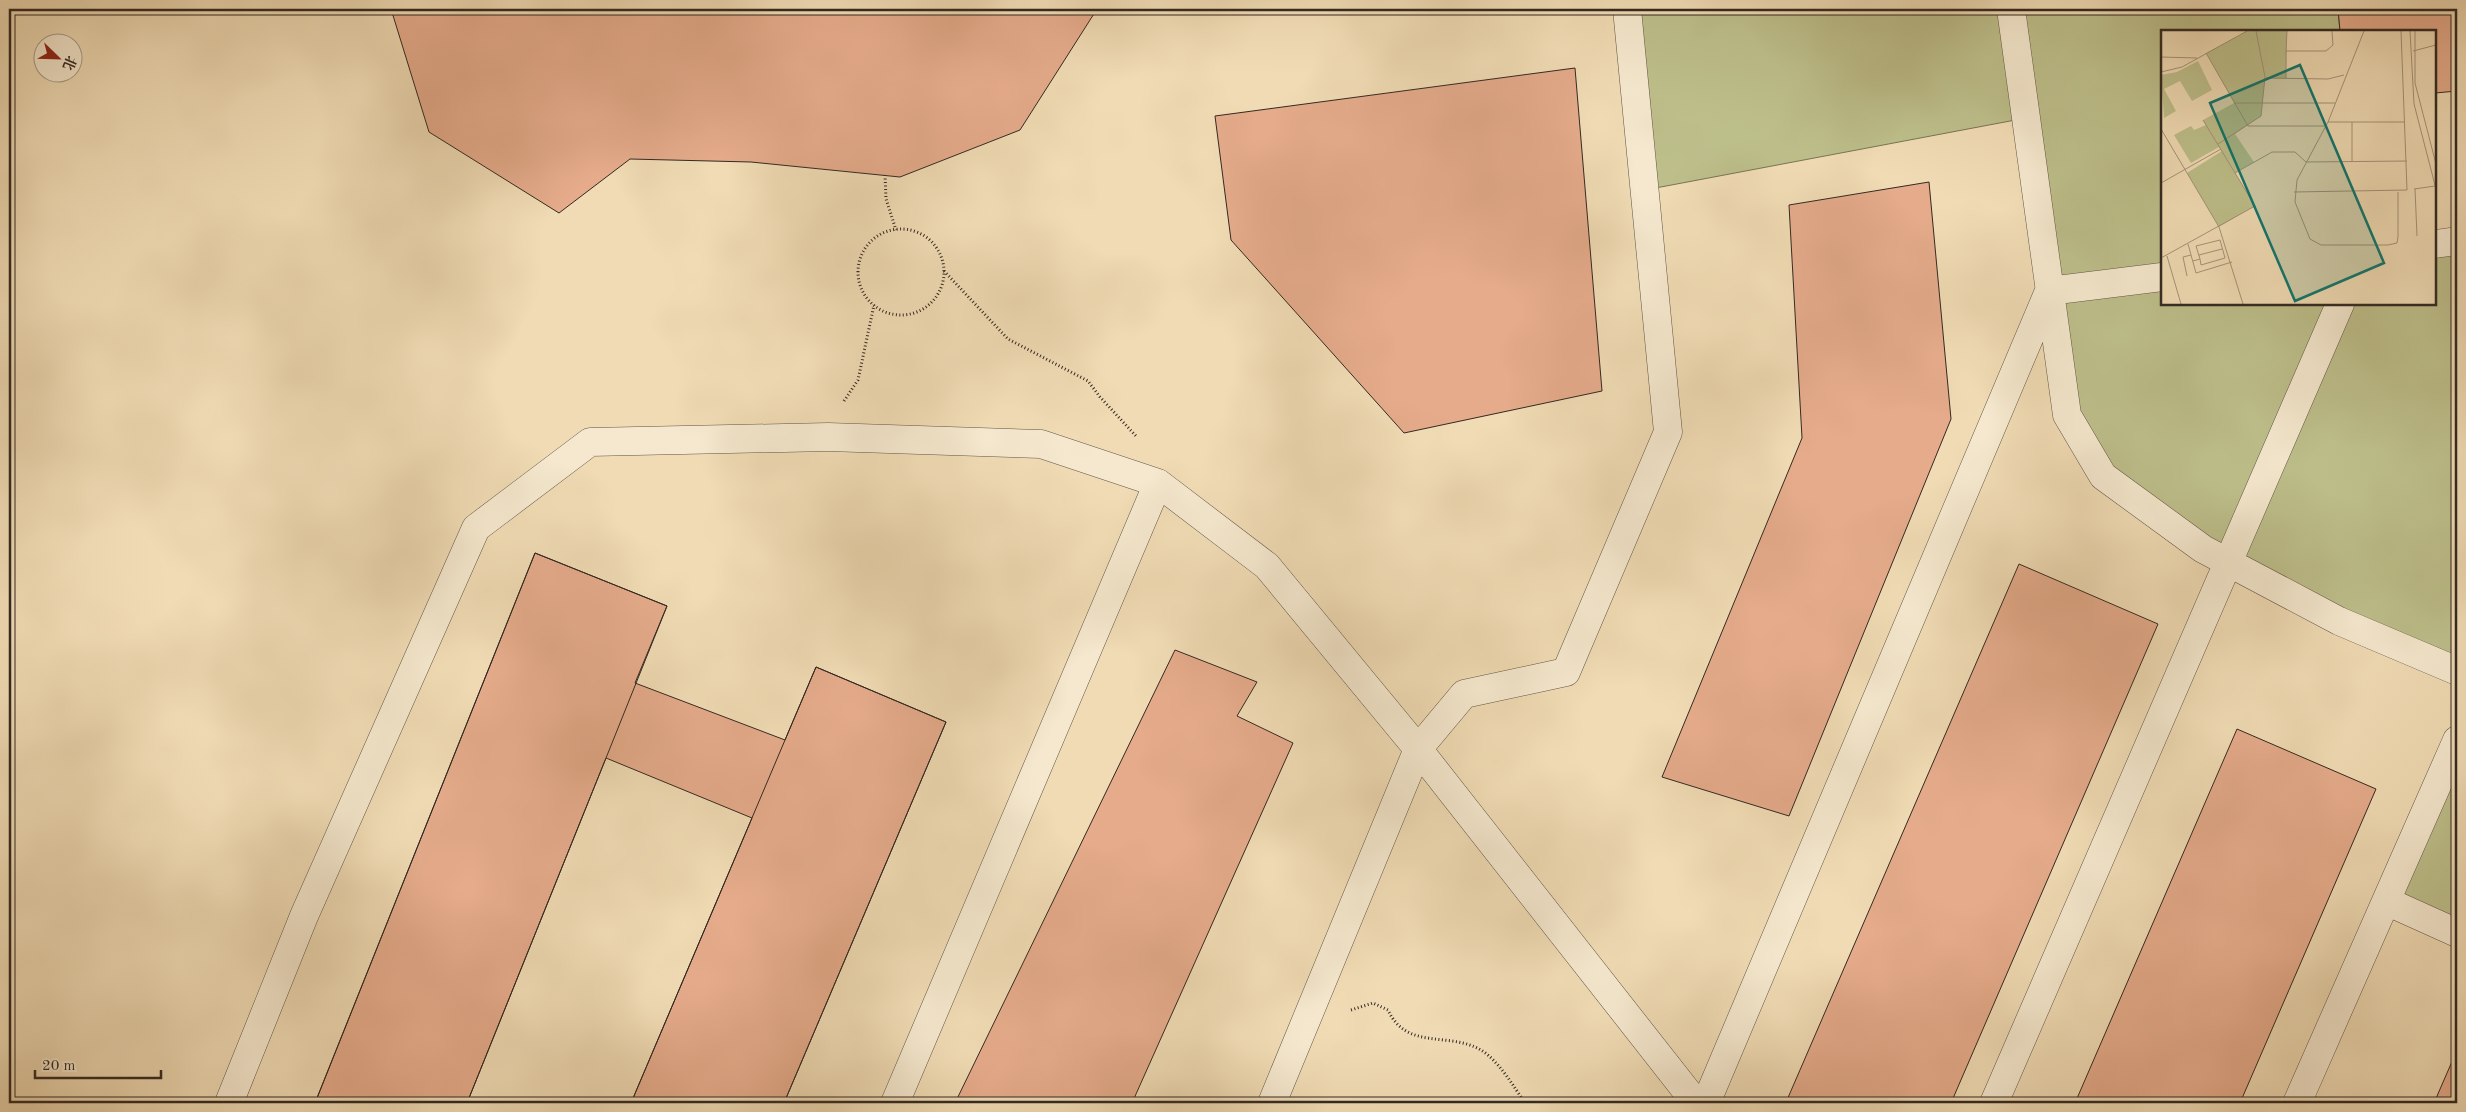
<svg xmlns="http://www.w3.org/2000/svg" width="2466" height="1112" font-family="'Old Standard TT','Noto Serif SC',serif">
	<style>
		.green { fill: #bdbf8b; stroke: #787456 }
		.building { fill: #e5ab8b; stroke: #332922 }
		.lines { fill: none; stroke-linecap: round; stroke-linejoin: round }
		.minor-casing { stroke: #625646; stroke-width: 29 }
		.path { stroke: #332922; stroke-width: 3; stroke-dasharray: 1 2.5; stroke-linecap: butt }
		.minor { stroke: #f5e8ce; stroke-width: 28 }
		.inset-road { fill: none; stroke: #a4947a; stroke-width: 1 }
		.view { fill: #0f766e; fill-opacity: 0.15; stroke: #0f766e; stroke-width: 2.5 }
		.inset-edge { fill: none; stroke: #332922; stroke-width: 2.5 }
	</style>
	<rect width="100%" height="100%" fill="#f0dbb4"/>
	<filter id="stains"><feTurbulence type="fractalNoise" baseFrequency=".004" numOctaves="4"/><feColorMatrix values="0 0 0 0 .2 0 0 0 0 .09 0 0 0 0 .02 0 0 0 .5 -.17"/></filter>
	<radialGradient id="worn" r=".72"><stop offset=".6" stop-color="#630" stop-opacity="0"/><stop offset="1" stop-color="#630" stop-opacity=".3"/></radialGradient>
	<!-- green -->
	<path class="green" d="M 1627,9 L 2338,9 L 2340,31 L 2162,31 L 2162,304 L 2435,304 L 2435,244 L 2457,241 L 2457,671 L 2339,621 L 2103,476 L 2067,415 L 2026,118 L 1645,190 Z
		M 2457,740 L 2457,933 L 2386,901 Z"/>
	<!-- building -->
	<path class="building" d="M 391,9 L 1097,9 L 1020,130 L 900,177 L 751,162 L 630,159 L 559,213 L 429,132 Z
		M 2338,9 L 2457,9 L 2457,91 L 2435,93 L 2435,31 L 2340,31 Z
		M 1575,68 L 1602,391 L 1404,433 L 1231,240 L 1215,116 Z
		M 1929,182 L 1951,419 L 1789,816 L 1662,777 L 1802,438 L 1789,205 Z
		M 535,553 L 667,606 L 635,683 L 785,740 L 816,667 L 946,722 L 784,1103 L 631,1103 L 752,818 L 606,758 L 467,1103 L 315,1103 Z
		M 535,553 L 667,606 L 606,758 L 467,1103 L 315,1103 Z
		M 2019,564 L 2158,624 L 1951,1103 L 1795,1103 L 1787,1100 Z
		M 1175,650 L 1257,682 L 1237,716 L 1293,743 L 1132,1103 L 955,1103 Z
		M 816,667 L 946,722 L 784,1103 L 631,1103 Z
		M 2237,729 L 2376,789 L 2240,1103 L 2075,1103 Z
		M 2457,1050 L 2457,1103 L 2434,1103 Z"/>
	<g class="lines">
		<!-- minor casing -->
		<g class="minor-casing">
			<path id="minor" d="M 2011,9 L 2067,415 L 2103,476 L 2203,549 L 2339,621 L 2457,671
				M 2435,244 L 2457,241
				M 2386,901 L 2457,933
				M 229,1103 L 304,916 L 476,528 L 590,442 L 828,437 L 1041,444 L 1158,483 L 1267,566 L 1418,749 L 1696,1103
				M 895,1103 L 1158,483
				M 1272,1103 L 1418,749 L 1464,694 L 1566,672 L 1668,432 L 1627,9
				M 1706,1103 L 2049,291 L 2162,277
				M 1994,1103 L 2340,304
				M 2297,1103 L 2457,740"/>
		</g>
		<!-- path -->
		<path class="path" d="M 885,175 L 886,199 L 896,230
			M858 272a43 43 0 1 1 86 0a43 43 0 1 1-86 0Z
			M 944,271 L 1008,339 L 1088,381 L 1100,397 L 1136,436
			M 844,401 L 858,380 L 874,305
			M 1351,1010 L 1373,1003 L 1388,1010 C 1407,1051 1448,1031 1481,1050 C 1499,1061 1514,1087 1525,1103"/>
		<!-- minor -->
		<use href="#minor" class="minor"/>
	</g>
	<!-- overview -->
	<g transform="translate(2161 30)">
		<rect width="275" height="275" fill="#f0dbb4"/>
		<path d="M 86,1 L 126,1 L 125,49 L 104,48 L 100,86 L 74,104 L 93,132 L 74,143 L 94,176 L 58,197 L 26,143 L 61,121 L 58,117 L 30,133 L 13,105 L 30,96 L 33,100 L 45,95 L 42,90 L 73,73 L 45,23 ZM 37,31 L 51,60 L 31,71 L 19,51 L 3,59 L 15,81 L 3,88 L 0,45 L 16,42 Z" fill="#bdbf8b"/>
		<path class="inset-road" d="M 126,1 L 125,21 L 165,21 L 172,15 L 171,1M 203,1 L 167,92 L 136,150 L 134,172 L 149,209 L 160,215 L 227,215 L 236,213 L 237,207 L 237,162M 249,1 L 253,74 L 275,159M 254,1 L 254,53 L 275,134M 252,21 L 275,15M 45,23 L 87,96 L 165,96M 0,27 L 36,28M 0,42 L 21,37 L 86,1M 104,48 L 167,49 L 183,45M 125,49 L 125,21M 73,73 L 174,73M 167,92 L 244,92M 191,92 L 191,131M 0,99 L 58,197 L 82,274M 57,114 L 100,86 L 104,47 L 95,1M 74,143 L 111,122 L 134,122 L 145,132 L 246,131M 0,153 L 60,119M 253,159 L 274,156M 254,159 L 256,206M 133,162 L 246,160 L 240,1M 27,214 L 35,243 L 71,232M 38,225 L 61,219M 6,226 L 20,274M 0,228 L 94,176 L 42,90M 32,231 L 39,229 L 40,235 L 64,228 L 59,210 L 35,216 L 39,229M 26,246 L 22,227 L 30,225"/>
		<path class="view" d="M 139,35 L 223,233 L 134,271 L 49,73 Z"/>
		<rect width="275" height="275" class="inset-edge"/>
	</g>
	<!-- margin -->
	<rect width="2466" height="1112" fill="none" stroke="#f0dbb4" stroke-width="30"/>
	<rect x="10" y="10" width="2446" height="1092" fill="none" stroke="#332922" stroke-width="2.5"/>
	<rect x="15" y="15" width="2436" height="1082" fill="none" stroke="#332922"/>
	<!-- north arrow -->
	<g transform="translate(58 58) rotate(113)"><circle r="24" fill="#f5e8ce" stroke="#a79c89"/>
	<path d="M0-4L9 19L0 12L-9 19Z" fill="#8f2418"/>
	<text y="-8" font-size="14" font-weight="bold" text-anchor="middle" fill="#332922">北</text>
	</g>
	<!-- scale -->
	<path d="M35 1070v8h126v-8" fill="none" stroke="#332922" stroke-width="2.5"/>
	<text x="42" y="1070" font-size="15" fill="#332922" stroke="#f5e8ce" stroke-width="4" paint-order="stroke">20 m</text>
	<rect width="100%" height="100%" filter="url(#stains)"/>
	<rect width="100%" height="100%" fill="url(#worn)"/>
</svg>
